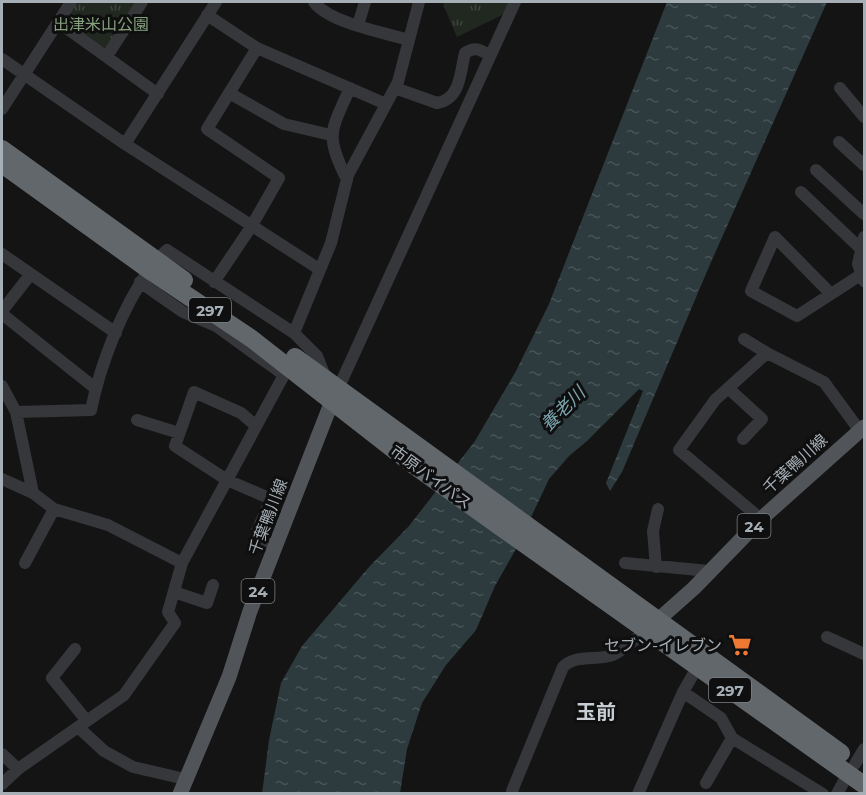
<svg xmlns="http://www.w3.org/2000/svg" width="866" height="795" font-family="Montserrat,'Noto Sans JP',sans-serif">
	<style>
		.park { fill: url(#park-tufts) }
		.water { fill: url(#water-ripples) }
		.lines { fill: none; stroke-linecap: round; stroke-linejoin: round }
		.minor { stroke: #35373a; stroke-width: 12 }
		.major { stroke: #515559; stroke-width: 15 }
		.highway { stroke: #61676b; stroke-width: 18 }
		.labels { text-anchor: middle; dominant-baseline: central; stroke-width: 6; stroke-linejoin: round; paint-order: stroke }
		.shield { fill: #0f0f10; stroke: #797f84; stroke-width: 1.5 }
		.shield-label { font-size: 15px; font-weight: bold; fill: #a6afb6 }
		.park-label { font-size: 16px; fill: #85a07d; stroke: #0f0f10 }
		.street-label { font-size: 16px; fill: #a6afb6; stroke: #0f0f10 }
		.poi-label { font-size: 16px; fill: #a6afb6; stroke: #0f0f10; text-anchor: end }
		.water-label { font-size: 18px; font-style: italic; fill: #7da7b0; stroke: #0f0f10 }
		.quarter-label { font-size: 20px; font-weight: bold; fill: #c7cdd2; stroke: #0f0f10 }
	</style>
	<defs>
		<pattern id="park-tufts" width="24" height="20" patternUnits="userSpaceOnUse" patternTransform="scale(1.5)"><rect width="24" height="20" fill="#212820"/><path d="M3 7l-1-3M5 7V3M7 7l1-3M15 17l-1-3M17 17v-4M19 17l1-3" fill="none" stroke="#3e453e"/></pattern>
		<pattern id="water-ripples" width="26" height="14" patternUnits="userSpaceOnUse" patternTransform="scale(1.5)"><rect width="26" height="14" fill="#2d3b3e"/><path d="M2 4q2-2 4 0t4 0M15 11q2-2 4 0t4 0" fill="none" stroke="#485558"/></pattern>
	</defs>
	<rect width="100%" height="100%" fill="#141415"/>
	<!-- park -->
	<path class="park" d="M 71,2 L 142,2 L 107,56 L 58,22 Z
		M 447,2 L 515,2 L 510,11 L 457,37 L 443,4 Z"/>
	<!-- water -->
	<path class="water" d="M 667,2 L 827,2 L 711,262 L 622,472 L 610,491 L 606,483 L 643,391 L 639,389 L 587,441 L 569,456 L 549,479 L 517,547 L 495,586 L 476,630 L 446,665 L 422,703 L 407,749 L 400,793 L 262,794 L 269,740 L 281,683 L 302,646 L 369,567 L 409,526 L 475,441 L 516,371 L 549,304 Z"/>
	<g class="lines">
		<!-- minor -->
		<path class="minor" d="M 314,2 C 328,22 384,33 409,40
			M 207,15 L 257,48 L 386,104
			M 58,22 L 158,94
			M 358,25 L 365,2
			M 107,56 L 142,2
			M 2,59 L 125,144 L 319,269
			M 395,88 L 437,103 C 461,99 460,72 465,53 C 475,46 480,50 490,55
			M 840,88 L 864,117
			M 229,93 L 284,124 L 331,135
			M 2,109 L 71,2
			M 839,142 L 864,165
			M 125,144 L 216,2
			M 816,170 L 864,214
			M 347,180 C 325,134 330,133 350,88
			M 801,192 L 861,249
			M 2,254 L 116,333
			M 156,260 L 167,250 L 294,333 L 317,356 L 326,379
			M 864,281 L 858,264 L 864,237
			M 140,282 L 183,312 L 216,326 L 284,375
			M 214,282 L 251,227 L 279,178 L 207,129 L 257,48
			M 831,294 L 775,237 L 751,291 L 797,316 L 862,274
			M 2,311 L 30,275
			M 2,314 L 95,388
			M 294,333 L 331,243 L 348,175 L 398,82 L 419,2
			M 744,339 L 767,353 L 824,382 L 860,431
			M 2,386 L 16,412 L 33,493
			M 728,388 L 762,419 L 743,439
			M 338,389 L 515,2
			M 16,412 L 91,410 C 100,365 122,308 149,270
			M 137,420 L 179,433
			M 256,426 L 241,413 L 194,392 L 175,446 L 227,480 L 271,499 L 257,531 L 274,552
			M 2,479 L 33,493 L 54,509 L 108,525 L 182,563
			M 761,519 L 679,450 L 715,400 L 767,353
			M 25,563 L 54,509
			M 625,563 L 709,571
			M 656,567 L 653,531 L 658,509
			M 174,592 L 207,603 L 213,585
			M 827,637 L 864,654
			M 75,649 L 52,678 L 87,721
			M 683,692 L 721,718 L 732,738 L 823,794
			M 78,727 L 104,751 L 133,767 L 185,779
			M 2,754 L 18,769
			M 855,764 L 864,749
			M 706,783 L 732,738
			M 2,784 L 18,769 L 124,695 L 175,623 L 168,612 L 182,563 L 291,362
			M 513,794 L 512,791 L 563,667 C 575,654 597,661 613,655 C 625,649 636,639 647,630
			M 638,794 L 683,692 L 698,666
			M 837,794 L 848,774"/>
		<!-- major -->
		<path class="major" d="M 649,628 L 694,588 L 761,519 L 864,427
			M 180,794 L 229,677 L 250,611 L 336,391"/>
		<!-- highway -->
		<path class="highway" d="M 2,149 L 184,280
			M 2,164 L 149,270 L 252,339 L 412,464 L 864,785
			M 295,357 L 841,753"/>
	</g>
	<!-- icons -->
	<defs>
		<g id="supermarket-bare" transform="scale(1.8)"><path d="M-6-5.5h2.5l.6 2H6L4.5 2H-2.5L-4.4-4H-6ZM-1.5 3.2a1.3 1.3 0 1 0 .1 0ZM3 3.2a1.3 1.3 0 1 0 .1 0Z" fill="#ef7932" stroke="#0f0f10" stroke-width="2.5" paint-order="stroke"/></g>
	</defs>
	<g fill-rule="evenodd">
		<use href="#supermarket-bare" x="740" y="645"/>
	</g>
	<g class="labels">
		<!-- shield labels -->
		<g class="shield">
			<rect x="189" y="298" width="42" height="24" rx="4.5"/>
			<rect x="737.5" y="514" width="33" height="24" rx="4.5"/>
			<rect x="241.5" y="579" width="33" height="24" rx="4.5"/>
			<rect x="709" y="678" width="42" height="24" rx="4.5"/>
		</g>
		<g class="shield-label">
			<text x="210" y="310">297</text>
			<text x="754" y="526">24</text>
			<text x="258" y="591">24</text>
			<text x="730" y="690">297</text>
		</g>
		<!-- park labels -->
		<g class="park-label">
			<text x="101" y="24">出津米山公園</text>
		</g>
		<!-- street labels -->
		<g class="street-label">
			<text transform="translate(795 464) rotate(-42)">千葉鴨川線</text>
			<text transform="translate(431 477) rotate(36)">市原バイパス</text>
			<text transform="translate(268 517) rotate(-69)">千葉鴨川線</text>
		</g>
		<!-- poi labels -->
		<g class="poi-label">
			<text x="722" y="645">セブン-イレブン</text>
		</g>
		<!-- water labels -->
		<g class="water-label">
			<text transform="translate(563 409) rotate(-45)">養老川</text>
		</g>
		<!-- quarter labels -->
		<g class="quarter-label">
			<text x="596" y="712">玉前</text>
		</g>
	</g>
	<!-- border -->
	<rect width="866" height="795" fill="none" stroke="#a6afb6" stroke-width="6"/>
</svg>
